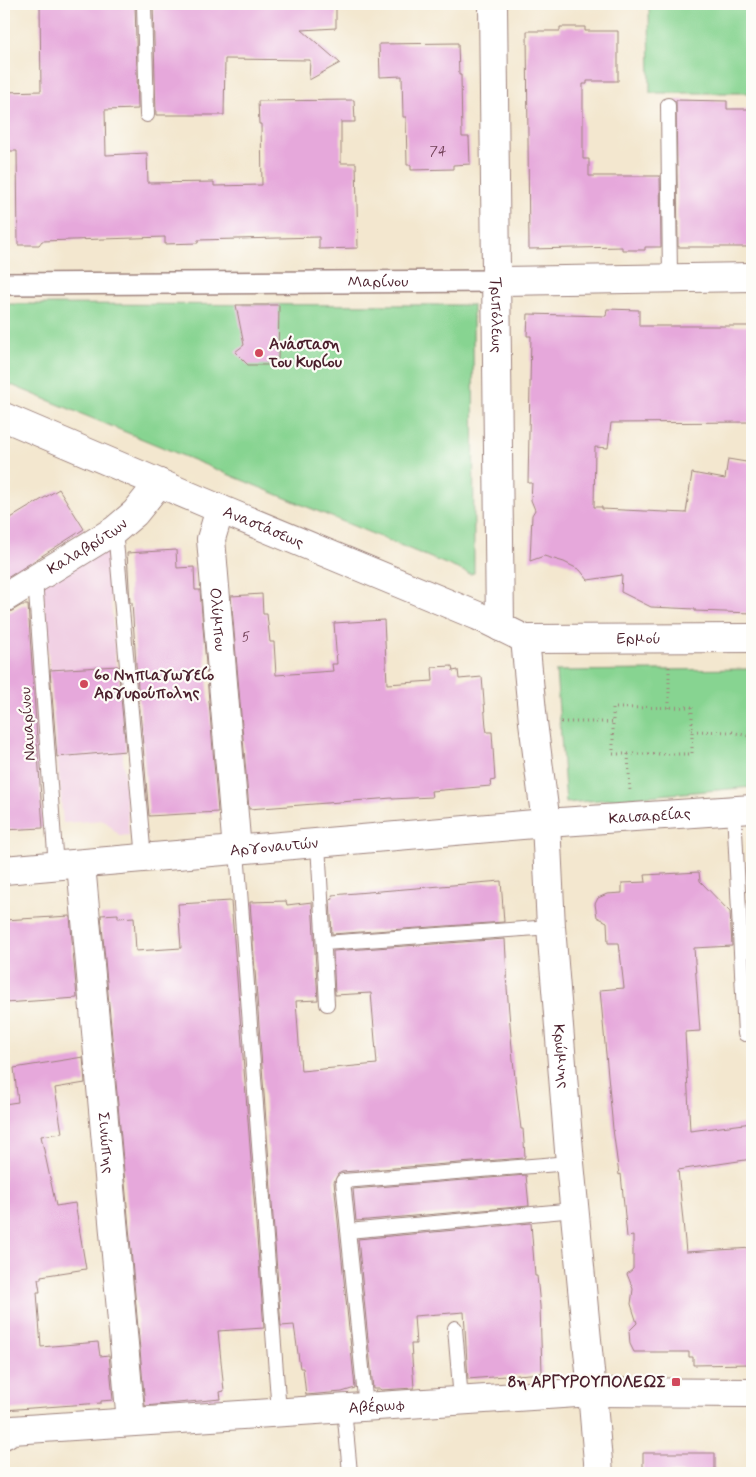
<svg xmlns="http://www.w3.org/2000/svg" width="756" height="1477" font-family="Mynerve,sans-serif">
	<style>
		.built { fill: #f1d0e4 }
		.green { fill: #87d491; stroke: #687a5e }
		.building { fill: #e6a8db }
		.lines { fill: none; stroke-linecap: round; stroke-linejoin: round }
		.service-casing { stroke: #9e837d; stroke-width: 16 }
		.pedestrian-casing { stroke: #9e837d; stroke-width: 24 }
		.minor-casing { stroke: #9e837d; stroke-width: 30 }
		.tertiary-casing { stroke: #9e837d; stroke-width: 30 }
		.path { stroke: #9e837d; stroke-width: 3; stroke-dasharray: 1 4; stroke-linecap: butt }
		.service { stroke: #fff; stroke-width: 14 }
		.pedestrian { stroke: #fff; stroke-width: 21 }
		.minor { stroke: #fff; stroke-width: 28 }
		.tertiary { stroke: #fff; stroke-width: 28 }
		.poi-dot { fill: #d1495b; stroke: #fdfcf7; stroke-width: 2 }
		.labels { text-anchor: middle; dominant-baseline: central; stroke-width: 4.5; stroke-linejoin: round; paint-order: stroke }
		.number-label { font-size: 14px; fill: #714157 }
		.street-label { font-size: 16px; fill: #4a1f2b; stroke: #fdfcf7 }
		.poi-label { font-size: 16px; font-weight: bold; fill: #4a1f2b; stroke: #fdfcf7; text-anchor: start }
	</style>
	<rect width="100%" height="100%" fill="#fdfcf7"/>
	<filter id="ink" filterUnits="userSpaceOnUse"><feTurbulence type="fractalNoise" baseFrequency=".02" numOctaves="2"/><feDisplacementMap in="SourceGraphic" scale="10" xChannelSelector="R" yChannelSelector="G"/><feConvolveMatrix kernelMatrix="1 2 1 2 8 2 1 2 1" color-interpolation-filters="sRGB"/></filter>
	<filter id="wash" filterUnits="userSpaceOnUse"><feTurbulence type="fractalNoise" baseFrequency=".0096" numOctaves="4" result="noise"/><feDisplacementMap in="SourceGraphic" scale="20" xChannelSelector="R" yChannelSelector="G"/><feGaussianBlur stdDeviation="1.12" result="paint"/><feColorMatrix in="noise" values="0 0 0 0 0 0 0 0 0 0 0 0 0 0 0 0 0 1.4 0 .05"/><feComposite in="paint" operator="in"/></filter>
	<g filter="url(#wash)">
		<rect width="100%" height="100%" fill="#f3e7cf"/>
		<!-- built -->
		<path class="built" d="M 95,552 L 107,552 L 129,835 L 120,836 L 104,820 L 63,823 L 42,583 Z"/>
		<!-- green -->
		<path class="green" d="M 649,4 L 752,4 L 752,93 L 650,93 Z
			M 4,304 L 473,305 L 474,573 L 470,574 L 4,382 Z
			M 752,669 L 752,787 L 566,803 L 556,671 Z"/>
		<g id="blocks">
			<!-- building -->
			<path class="building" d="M 40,4 L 135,4 L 138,109 L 105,110 L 106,155 L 147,153 L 148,183 L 214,182 L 214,186 L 262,185 L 261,124 L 259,124 L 258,101 L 354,100 L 355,122 L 341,122 L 341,163 L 356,163 L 358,248 L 319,249 L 319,237 L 198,240 L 198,243 L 165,244 L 165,237 L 42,241 L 39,245 L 18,245 L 17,151 L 4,151 L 4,92 L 41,91 Z
				M 153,4 L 336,4 L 336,28 L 302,30 L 340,63 L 309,80 L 310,60 L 225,59 L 224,115 L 156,115 Z
				M 560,27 L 585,27 L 585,31 L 618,31 L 618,81 L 587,81 L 587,84 L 583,84 L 583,159 L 589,159 L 589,176 L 660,176 L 661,247 L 645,247 L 645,250 L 622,250 L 622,247 L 529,249 L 527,31 L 560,31 Z
				M 458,43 L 459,75 L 461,75 L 462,137 L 469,137 L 470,164 L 453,165 L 453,169 L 411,170 L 411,165 L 407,165 L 406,117 L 403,117 L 402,76 L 380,77 L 379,44 Z
				M 676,100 L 727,101 L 727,109 L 752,109 L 752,247 L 678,247 Z
				M 236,305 L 279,305 L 278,365 L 248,365 L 235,352 L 244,345 Z
				M 607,309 L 639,310 L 639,326 L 752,326 L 752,422 L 611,423 L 608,448 L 595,447 L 594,507 L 602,507 L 602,509 L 686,513 L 692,473 L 725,479 L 728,459 L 752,463 L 752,613 L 695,611 L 695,609 L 651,607 L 621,592 L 622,575 L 588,580 L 580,570 L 564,562 L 544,556 L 530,561 L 532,515 L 535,510 L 531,500 L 532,483 L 528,483 L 531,336 L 527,336 L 528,314 L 606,316 Z
				M 59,489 L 84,529 L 4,580 L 4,522 Z
				M 176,550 L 177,568 L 194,567 L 195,590 L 200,590 L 218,812 L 149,816 L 136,664 L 132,603 L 130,603 L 127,553 Z
				M 262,594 L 263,614 L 267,614 L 270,642 L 274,642 L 276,675 L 333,671 L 332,664 L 337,664 L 334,623 L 384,620 L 387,684 L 433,681 L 432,667 L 452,666 L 453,671 L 458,670 L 459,679 L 482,677 L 486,727 L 487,732 L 492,732 L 495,780 L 490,781 L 491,786 L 431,791 L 432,797 L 392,799 L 392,798 L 249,809 L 231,596 Z
				M 22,605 L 28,605 L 43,828 L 4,830 L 4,614 L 12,611 Z
				M 118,666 L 126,751 L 57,757 L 50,670 Z
				M 699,872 L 700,881 L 730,912 L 732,946 L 694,948 L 700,1031 L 685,1032 L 690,1131 L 752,1123 L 752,1159 L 678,1170 L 686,1252 L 752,1248 L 752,1364 L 693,1365 L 693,1357 L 689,1357 L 689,1352 L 634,1352 L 630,1344 L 629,1331 L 637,1323 L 631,1304 L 633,1289 L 627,1274 L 633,1269 L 633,1236 L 627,1237 L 621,1174 L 619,1175 L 613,1129 L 600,990 L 624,988 L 619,943 L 608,943 L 607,922 L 597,917 L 595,904 L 598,898 L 607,894 L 622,893 L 622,883 L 646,882 L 645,875 Z
				M 501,881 L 504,922 L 332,934 L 330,900 L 333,899 L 332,895 Z
				M 231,901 L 264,1328 L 218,1331 L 224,1391 L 220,1392 L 221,1399 L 145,1406 L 101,915 L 118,914 L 118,918 L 134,917 L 136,951 L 181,948 L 178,904 Z
				M 286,901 L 287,905 L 312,902 L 318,1000 L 296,1001 L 301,1071 L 377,1064 L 371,993 L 335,995 L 333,951 L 505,939 L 507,976 L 506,976 L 513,1060 L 521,1129 L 523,1129 L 525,1156 L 524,1158 L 342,1172 L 338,1174 L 334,1182 L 355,1388 L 342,1392 L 306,1395 L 303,1368 L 300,1368 L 294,1325 L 281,1326 L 250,902 Z
				M 70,916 L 77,998 L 5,1003 L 4,920 Z
				M 83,1057 L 85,1083 L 55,1088 L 62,1133 L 41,1136 L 56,1206 L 75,1203 L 86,1269 L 41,1276 L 41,1279 L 38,1279 L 40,1292 L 37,1292 L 41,1347 L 98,1342 L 100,1356 L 109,1355 L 113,1400 L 101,1401 L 101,1403 L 4,1410 L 4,1104 L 18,1102 L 14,1068 Z
				M 526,1175 L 529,1206 L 356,1221 L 353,1189 Z
				M 531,1223 L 535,1276 L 537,1276 L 540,1306 L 542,1373 L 468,1379 L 464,1312 L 414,1316 L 416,1344 L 411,1344 L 414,1388 L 381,1390 L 380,1389 L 373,1389 L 358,1239 Z
				M 643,1453 L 715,1453 L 715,1473 L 643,1473 Z"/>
		</g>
	</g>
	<g filter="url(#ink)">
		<use href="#blocks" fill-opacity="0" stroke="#9e837d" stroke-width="1"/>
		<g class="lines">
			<!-- service casing -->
			<g class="service-casing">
				<path id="service" d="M 144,4 L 147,115
					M 668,105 L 670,278
					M 115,530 L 144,859
					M 35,579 L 56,867
					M 734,810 L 745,1034
					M 318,844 L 327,1004
					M 237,851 L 279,1412
					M 324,943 L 551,927
					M 348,1231 L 575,1210
					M 455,1328 L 461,1400
					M 366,1407 L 343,1181 L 570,1163
					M 344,1408 L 350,1473"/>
			</g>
			<!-- pedestrian casing -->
			<g class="pedestrian-casing">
				<g id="pedestrian">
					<path id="s1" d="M 4,284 L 496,281"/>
				</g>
			</g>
			<!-- minor casing -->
			<g class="minor-casing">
				<g id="minor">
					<path d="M 496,281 L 752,277"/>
					<path id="s2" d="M 4,417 L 220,509 L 478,616 L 525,639 L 752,638"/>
					<path id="s3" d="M 220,509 L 211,539 L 237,851"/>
					<path id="s4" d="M 4,598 L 115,530 L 135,513 L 159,483"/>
					<path id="s5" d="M 81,864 L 131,1422"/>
					<path id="s6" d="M 4,870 L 546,823 L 752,809"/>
					<path id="s7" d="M 4,1435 L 12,1430 L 592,1392 L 599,1473"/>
				</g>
			</g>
			<!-- tertiary casing -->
			<g class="tertiary-casing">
				<g id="tertiary">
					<path id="s8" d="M 493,4 L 500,627"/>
					<path id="s9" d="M 525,639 L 533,722 L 546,823 L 551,927 L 570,1163 L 592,1392 L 752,1393"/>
				</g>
			</g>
			<!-- path -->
			<path class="path" d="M 692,707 L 692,754 L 613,754 L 613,708 Z
				M 669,708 L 669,666
				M 561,722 L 613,722
				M 692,731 L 732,732 L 752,737
				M 628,754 L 630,791"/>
			<!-- service -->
			<use href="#service" class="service"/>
			<!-- pedestrian -->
			<use href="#pedestrian" class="pedestrian"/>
			<!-- minor -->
			<use href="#minor" class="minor"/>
			<!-- tertiary -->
			<use href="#tertiary" class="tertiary"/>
		</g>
	</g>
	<!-- markers -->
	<g class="poi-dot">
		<circle cx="259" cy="353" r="5"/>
		<circle cx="84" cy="684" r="5"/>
		<rect x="671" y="1377" width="10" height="10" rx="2.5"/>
	</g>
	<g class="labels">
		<!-- number labels -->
		<g class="number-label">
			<text x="438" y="151">74</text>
			<text x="246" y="637">5</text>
		</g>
		<!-- street labels -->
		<g class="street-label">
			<text stroke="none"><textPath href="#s1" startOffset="374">Μαρίνου</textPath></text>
			<text stroke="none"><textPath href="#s8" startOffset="311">Τριπόλεως</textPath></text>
			<text stroke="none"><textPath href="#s2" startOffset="282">Αναστάσεως</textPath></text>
			<text stroke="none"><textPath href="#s4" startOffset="98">Καλαβρύτων</textPath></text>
			<text stroke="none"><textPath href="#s3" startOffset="112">Ολύμπου</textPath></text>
			<text stroke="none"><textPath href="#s2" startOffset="680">Ερμού</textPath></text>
			<text transform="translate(28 724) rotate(-94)">Ναυαρίνου</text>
			<text stroke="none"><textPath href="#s6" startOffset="648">Καισαρείας</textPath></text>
			<text stroke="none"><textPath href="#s6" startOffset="271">Αργοναυτών</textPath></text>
			<text stroke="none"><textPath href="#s9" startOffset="419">Κρώμνης</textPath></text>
			<text stroke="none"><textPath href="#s5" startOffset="280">Σινώπης</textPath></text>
			<text stroke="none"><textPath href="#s7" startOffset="375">Αβέρωφ</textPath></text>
		</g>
		<!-- poi labels -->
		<g class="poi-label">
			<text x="269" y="344">Ανάσταση<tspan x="269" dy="18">του Κυρίου</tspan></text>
			<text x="94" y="675">6ο Νηπιαγωγείο<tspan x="94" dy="18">Αργυρούπολης</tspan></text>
			<text x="666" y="1382" text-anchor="end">8η ΑΡΓΥΡΟΥΠΟΛΕΩΣ</text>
		</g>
	</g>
	<!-- margin -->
	<rect width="756" height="1477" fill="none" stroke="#fdfcf7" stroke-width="20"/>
</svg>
